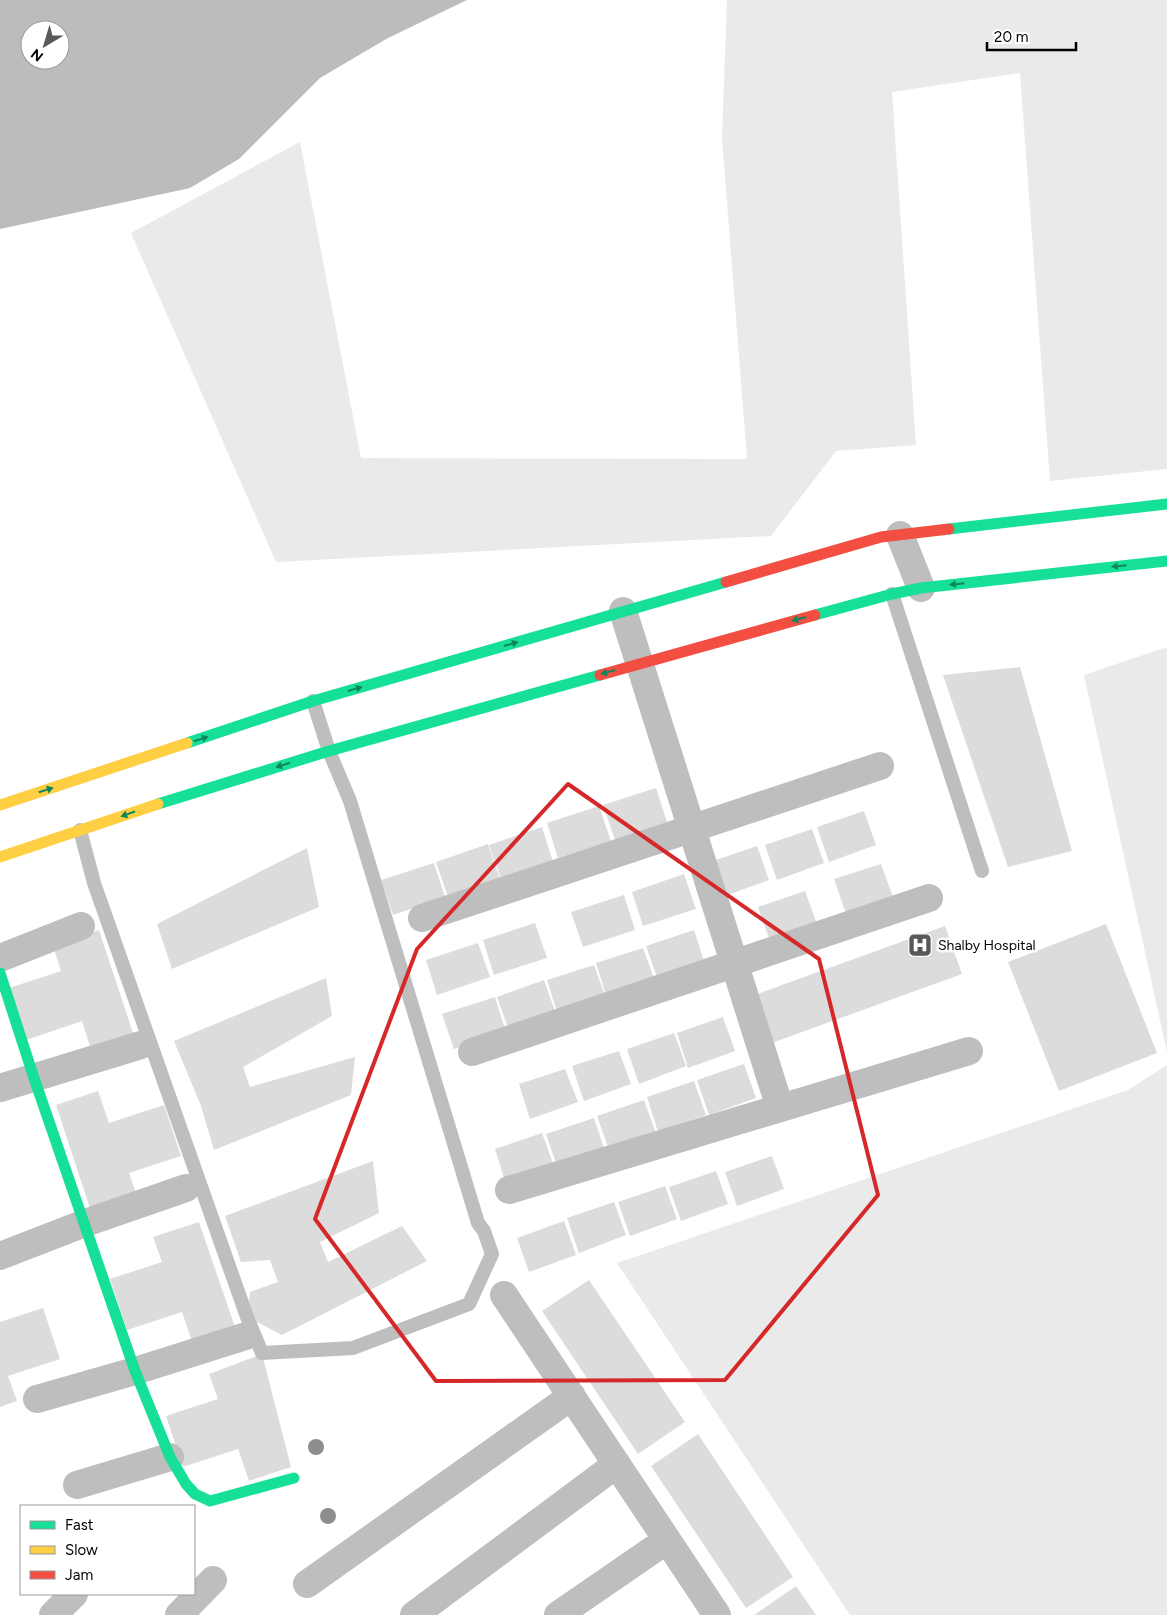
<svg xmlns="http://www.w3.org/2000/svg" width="1167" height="1615" font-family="Figtree,sans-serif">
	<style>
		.green { fill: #eaeaea }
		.water { fill: #bcbcbc; fill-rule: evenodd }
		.building { fill: #dcdcdc }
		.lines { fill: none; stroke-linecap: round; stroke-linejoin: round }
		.lane { stroke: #bebebe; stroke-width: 14 }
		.street { stroke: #bebebe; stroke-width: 28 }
		.fast { stroke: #16e098; stroke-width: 11 }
		.slow { stroke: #ffcf43; stroke-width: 11 }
		.jam { stroke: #f24e42; stroke-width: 11 }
		.tree { fill: #8d8d8d }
		.oneway { fill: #0d865b }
		.marked { fill: none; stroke: #d62828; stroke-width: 4; stroke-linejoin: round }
		.labels { text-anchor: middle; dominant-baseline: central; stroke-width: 5; stroke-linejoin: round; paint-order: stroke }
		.poi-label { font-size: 14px; fill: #000; stroke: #fff; text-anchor: start }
	</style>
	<rect width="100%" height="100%" fill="#fff"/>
	<!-- green -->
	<path class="green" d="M 727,0 L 1167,0 L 1167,469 L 1050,481 L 1020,73 L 892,92 L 916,445 L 836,451 L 771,536 L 276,562 L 131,233 L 300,142 L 361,458 L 747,459 L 722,138 Z
		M 1167,647 L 1167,1052 L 1084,675 Z
		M 1167,1065 L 1167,1615 L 850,1615 L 617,1263 L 1128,1090 Z"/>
	<!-- water -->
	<path class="water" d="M 0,0 L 467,0 L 388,38 L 320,78 L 239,159 L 190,188 L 0,229 ZM 30,30 L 60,30 L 60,60 L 30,60 Z"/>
	<!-- building -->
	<path class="building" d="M 1020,667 L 1072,851 L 1008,867 L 943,675 Z
		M 656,788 L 667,822 L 615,840 L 603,805 Z
		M 599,806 L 611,841 L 558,858 L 547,823 Z
		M 864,811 L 876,845 L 829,862 L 817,827 Z
		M 542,827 L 553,862 L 501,879 L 489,845 Z
		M 812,829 L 824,863 L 777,880 L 765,845 Z
		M 488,844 L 500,879 L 448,897 L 436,862 Z
		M 757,846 L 769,880 L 722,897 L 710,862 Z
		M 307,848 L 319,907 L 172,969 L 157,924 Z
		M 434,863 L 445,897 L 393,915 L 381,880 Z
		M 881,864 L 893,897 L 846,914 L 834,879 Z
		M 684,874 L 696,909 L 643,926 L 632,892 Z
		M 805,891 L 817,924 L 770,941 L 758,907 Z
		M 624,895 L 635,930 L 583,947 L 571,912 Z
		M 535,923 L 547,958 L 494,975 L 483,940 Z
		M 1106,924 L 1157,1053 L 1059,1091 L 1008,962 Z
		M 945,926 L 962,974 L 769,1044 L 752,996 Z
		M 99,930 L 135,1039 L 92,1053 L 82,1021 L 26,1040 L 9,988 L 61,971 L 53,946 Z
		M 694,930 L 705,964 L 658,980 L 646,946 Z
		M 478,943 L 490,977 L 437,995 L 426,960 Z
		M 643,948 L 655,981 L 607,998 L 596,963 Z
		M 594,965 L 606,998 L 558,1015 L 547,980 Z
		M 326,978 L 332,1016 L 243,1067 L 250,1087 L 355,1057 L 351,1095 L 214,1150 L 201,1106 L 174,1041 Z
		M 544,980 L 556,1014 L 509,1031 L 497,997 Z
		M 495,997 L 506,1032 L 454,1049 L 442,1014 Z
		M 723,1017 L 735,1051 L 688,1068 L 677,1033 Z
		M 674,1033 L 686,1066 L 639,1084 L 627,1049 Z
		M 619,1051 L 631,1084 L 584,1101 L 572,1066 Z
		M 744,1064 L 756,1098 L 709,1115 L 697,1080 Z
		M 565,1069 L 578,1102 L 530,1119 L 519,1084 Z
		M 694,1081 L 706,1115 L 658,1132 L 647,1097 Z
		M 98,1091 L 109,1123 L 164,1105 L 181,1156 L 129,1173 L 138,1199 L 92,1214 L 56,1105 Z
		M 644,1100 L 656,1133 L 609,1150 L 597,1116 Z
		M 594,1118 L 605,1151 L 558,1169 L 546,1134 Z
		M 542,1133 L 554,1166 L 506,1184 L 495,1149 Z
		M 772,1156 L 784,1189 L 737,1206 L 725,1172 Z
		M 373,1161 L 379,1213 L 320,1242 L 328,1262 L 402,1226 L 427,1261 L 282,1335 L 247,1317 L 250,1292 L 278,1282 L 270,1260 L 241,1262 L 225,1216 Z
		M 716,1171 L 728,1204 L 681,1221 L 669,1187 Z
		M 665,1186 L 677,1219 L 630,1236 L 618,1202 Z
		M 614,1202 L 626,1235 L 579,1253 L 567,1218 Z
		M 564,1221 L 576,1255 L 529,1272 L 517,1238 Z
		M 199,1222 L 236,1330 L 193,1344 L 182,1312 L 127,1330 L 110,1279 L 162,1262 L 153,1237 Z
		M 589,1280 L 685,1422 L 638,1454 L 542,1311 Z
		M 43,1308 L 60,1359 L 8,1376 L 17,1401 L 0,1407 L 0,1322 Z
		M 262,1354 L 291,1467 L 249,1481 L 238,1449 L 183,1467 L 166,1416 L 218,1399 L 209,1374 Z
		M 698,1434 L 793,1577 L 746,1608 L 651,1466 Z
		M 796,1586 L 816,1615 L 754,1615 Z"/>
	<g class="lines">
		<!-- lane -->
		<path class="lane" d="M 892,594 L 982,871
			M 80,830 L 94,883 L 247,1317 L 262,1353 L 353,1348 L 469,1304 L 492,1254 L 484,1231 L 478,1223 L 350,801 L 329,751 L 313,701"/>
		<!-- street -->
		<path class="street" d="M 900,535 L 921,588
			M 623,611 L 780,1108
			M 422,918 L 880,766
			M 0,958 L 81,926
			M 472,1052 L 929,898
			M 0,1088 L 141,1045
			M 509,1190 L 969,1051
			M 0,1256 L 85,1223 L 186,1188
			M 504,1295 L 717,1615
			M 37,1399 L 135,1371 L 246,1336
			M 77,1485 L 170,1457
			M 307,1584 L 572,1396
			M 53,1615 L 74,1594
			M 179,1615 L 213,1580
			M 414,1615 L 617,1464
			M 558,1615 L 667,1540"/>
		<!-- fast -->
		<path class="fast" d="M 949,529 L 1167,504
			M 815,615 L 892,594 L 921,588 L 1167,561
			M 187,743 L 313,701 L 726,582
			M 158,804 L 329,751 L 600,675
			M 0,973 L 34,1078 L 135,1371 L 170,1457 L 186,1484 L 195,1494 L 210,1501 L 294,1478"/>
		<!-- slow -->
		<path class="slow" d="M 0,805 L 187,743
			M 0,857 L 158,804"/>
		<!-- jam -->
		<path class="jam" d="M 726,582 L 881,537 L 949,529
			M 600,675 L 815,615"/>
	</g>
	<!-- trees -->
	<g class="tree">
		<circle cx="316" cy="1447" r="8"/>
		<circle cx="328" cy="1516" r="8"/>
	</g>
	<!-- one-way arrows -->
	<defs><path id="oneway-solid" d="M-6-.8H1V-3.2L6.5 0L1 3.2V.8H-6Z" transform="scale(1.25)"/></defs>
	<g class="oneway">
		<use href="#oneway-solid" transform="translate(1119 566) rotate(174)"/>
		<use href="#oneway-solid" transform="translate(957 584) rotate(174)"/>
		<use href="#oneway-solid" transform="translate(799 619) rotate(165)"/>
		<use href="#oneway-solid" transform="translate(511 644) rotate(-16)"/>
		<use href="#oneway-solid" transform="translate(608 672) rotate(164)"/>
		<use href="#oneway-solid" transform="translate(355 689) rotate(-16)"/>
		<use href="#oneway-solid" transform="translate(201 739) rotate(-18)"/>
		<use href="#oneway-solid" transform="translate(283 765) rotate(163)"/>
		<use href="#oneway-solid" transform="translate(46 790) rotate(-18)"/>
		<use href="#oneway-solid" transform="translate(128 814) rotate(161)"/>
	</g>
	<!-- marked area -->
	<path class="marked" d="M 568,784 L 819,959 L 878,1195 L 725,1380 L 436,1381 L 315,1219 L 417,949 Z"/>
	<!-- icons -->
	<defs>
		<g id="hospital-square" transform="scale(1.25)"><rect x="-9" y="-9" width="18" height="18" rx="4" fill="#595959" stroke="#fff"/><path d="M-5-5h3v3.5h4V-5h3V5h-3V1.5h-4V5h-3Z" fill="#fff"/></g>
	</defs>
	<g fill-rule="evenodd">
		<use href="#hospital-square" x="920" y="945"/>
	</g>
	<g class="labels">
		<!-- poi labels -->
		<g class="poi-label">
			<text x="938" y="945">Shalby Hospital</text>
		</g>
	</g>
	<!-- legend -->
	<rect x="20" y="1505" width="175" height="90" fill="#ffffff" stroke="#999999"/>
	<rect x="30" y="1521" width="25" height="8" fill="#16e098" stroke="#999999"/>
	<text x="65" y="1530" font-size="15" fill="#000000">Fast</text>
	<rect x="30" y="1546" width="25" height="8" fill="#ffcf43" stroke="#999999"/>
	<text x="65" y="1555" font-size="15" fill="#000000">Slow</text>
	<rect x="30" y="1571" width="25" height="8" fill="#f24e42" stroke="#999999"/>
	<text x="65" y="1580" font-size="15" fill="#000000">Jam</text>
	<!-- north arrow -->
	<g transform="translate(45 45) rotate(218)"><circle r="24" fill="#ffffff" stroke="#999999"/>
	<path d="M0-4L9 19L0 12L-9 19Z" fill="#595959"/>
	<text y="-8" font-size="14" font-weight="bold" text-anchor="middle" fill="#000000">N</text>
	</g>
	<!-- scale -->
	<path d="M987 42v8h89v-8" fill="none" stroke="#000000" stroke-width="2.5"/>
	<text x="994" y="42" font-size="15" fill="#000000" stroke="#ffffff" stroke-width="4" paint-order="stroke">20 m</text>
</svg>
